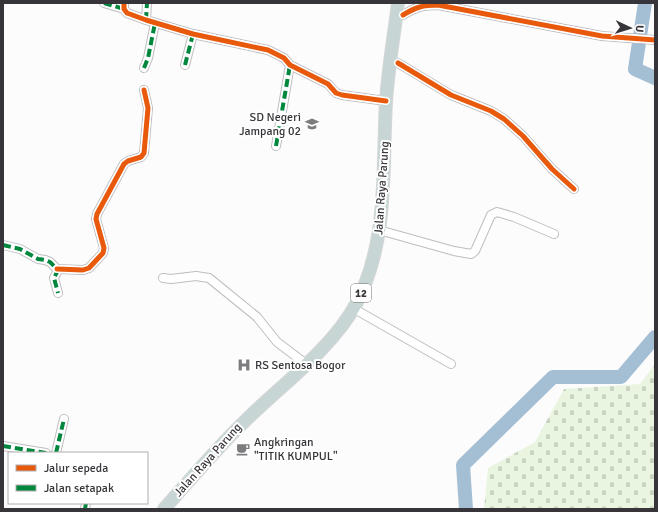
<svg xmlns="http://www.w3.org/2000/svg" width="658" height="512" font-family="Signika,sans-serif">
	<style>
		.cemetery { fill: url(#cemetery-stones) }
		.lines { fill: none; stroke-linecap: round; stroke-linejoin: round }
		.river { stroke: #a4bed4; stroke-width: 14 }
		.minor-casing { stroke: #bebec0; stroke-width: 10 }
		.highway-casing { stroke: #d6d6d7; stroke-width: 14 }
		.minor { stroke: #fff; stroke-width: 8 }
		.highway { stroke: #c7d6d5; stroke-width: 12 }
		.quiet { stroke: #00873e; stroke-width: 4; stroke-dasharray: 8 4; stroke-linecap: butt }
		.cycleway-casing { stroke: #fff; stroke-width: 8 }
		.cycleway { stroke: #e8590c; stroke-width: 5 }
		.labels { text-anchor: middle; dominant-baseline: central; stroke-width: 4; stroke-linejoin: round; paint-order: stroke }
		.shield { fill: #fff; stroke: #737274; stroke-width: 1 }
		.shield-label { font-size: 11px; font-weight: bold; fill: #373539 }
		.poi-label { font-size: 12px; fill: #373539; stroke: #fff; text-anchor: start }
		.street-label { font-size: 12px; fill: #373539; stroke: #fff }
	</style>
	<defs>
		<pattern id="cemetery-stones" width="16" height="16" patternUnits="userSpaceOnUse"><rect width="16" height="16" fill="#e9f5e0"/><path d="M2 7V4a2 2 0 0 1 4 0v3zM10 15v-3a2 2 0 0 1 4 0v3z" fill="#c8d3c1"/></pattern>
	</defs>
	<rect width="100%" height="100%" fill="#fcfcfd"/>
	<!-- cemetery -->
	<path class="cemetery" d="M 655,364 L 655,509 L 484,509 L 488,468 L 535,442 L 564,389 L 640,384 Z"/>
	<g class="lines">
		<!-- river -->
		<path class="river" d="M 645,3 L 635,69 L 655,78
			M 466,509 L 463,465 L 553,377 L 621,377 L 655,337"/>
		<!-- minor casing -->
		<g class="minor-casing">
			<path id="minor" d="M 104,3 L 124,9
				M 124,3 L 124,9 L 127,13 L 146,20 L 193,34 L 268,50 L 284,58 L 290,65 L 328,84 L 336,93 L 342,95 L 386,101
				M 403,15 C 416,7 423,5 438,5 L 602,36 L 655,40
				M 146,20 L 147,3
				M 398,63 L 451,95 L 491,111 L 504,119 L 523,136 L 552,169 L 574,189
				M 185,65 L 193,34
				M 144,68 L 148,58 L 155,23
				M 276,146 L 290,65
				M 386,232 L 454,251 L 471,254 L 475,251 L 491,215 L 497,212 L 514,217 L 554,234
				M 3,245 L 20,249 L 38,259 L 45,260 L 50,262 L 57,269 L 57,272 L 54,278 L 58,293
				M 57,269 L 83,270 L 89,268 L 103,253 L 104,248 L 96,219 L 97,214 L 124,164 L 128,161 L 141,157 L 144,153 L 148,108 L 144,90
				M 163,278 L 171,279 L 196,276 L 209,278 L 257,317 L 277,342 L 306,364
				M 358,311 L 451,364
				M 3,446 L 46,453
				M 56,453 L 64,419
				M 85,509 L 86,503"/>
		</g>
		<!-- highway casing -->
		<g class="highway-casing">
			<path id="highway" d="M 164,509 C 190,480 216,449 244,422 C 280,386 332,349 356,304 C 389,241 382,171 386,102 C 388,69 394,36 398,3"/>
		</g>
		<!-- minor -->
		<use href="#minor" class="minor"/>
		<!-- highway -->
		<use href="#highway" class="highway"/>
		<!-- quiet -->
		<path class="quiet" d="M 104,3 L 124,9
			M 146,20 L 147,3
			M 185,65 L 193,34
			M 144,68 L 148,58 L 155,23
			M 276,146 L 290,65
			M 3,245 L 20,249 L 38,259 L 45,260 L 50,262 L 57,269 L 57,272 L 54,278 L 58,293
			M 3,446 L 46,453
			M 56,453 L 64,419
			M 85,509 L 86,503"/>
		<!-- cycleway casing -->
		<g class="cycleway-casing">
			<path id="cycleway" d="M 124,3 L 124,9 L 127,13 L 146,20 L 193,34 L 268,50 L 284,58 L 290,65 L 328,84 L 336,93 L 342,95 L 386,101
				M 403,15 C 416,7 423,5 438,5 L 602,36 L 655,40
				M 398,63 L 451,95 L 491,111 L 504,119 L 523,136 L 552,169 L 574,189
				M 57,269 L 83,270 L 89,268 L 103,253 L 104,248 L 96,219 L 97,214 L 124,164 L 128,161 L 141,157 L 144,153 L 148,108 L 144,90"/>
		</g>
		<!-- cycleway -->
		<use href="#cycleway" class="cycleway"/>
	</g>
	<!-- icons -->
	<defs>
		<g id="school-bare" transform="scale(1.08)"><path d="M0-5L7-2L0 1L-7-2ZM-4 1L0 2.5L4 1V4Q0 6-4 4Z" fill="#7c7b7e" stroke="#fff" stroke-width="2.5" paint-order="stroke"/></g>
		<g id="hospital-bare" transform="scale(1.08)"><path d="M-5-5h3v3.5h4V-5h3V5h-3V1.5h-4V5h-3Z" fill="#7c7b7e" stroke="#fff" stroke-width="2.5" paint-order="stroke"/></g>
		<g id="cafe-bare" transform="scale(1.08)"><path d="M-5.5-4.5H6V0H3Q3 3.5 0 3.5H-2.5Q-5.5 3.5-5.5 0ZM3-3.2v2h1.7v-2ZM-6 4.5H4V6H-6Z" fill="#7c7b7e" stroke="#fff" stroke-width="2.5" paint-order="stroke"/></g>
	</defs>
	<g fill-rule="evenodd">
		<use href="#school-bare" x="312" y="124"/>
		<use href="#hospital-bare" x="244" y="365"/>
		<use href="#cafe-bare" x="243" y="449"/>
	</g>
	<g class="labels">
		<!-- shield labels -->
		<rect class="shield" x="351" y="284" width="20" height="18" rx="3"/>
		<g class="shield-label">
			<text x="361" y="293">12</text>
		</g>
		<!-- poi labels -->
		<g class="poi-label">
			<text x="301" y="117" text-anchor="end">SD Negeri<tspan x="301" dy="14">Jampang 02</tspan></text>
			<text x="255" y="365">RS Sentosa Bogor</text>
			<text x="254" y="442">Angkringan<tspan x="254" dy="14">"TITIK KUMPUL"</tspan></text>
		</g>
		<!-- street labels -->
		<g class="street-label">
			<text transform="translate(382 188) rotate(-86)">Jalan Raya Parung</text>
			<text transform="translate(208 460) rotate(-48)">Jalan Raya Parung</text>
		</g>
	</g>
	<!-- border -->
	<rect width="658" height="512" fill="none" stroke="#373539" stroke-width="8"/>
	<!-- legend -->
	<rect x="8" y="452" width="140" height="52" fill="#ffffff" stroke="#afaeb0"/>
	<rect x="16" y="465" width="20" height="6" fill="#e8590c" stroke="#afaeb0"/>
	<text x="44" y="472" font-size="12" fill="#373539">Jalur sepeda</text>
	<rect x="16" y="485" width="20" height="6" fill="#00873e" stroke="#afaeb0"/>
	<text x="44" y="492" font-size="12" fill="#373539">Jalan setapak</text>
	<!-- north arrow -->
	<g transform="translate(630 28) rotate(94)" stroke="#ffffff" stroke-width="3" paint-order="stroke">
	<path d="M0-3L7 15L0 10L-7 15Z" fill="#373539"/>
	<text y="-6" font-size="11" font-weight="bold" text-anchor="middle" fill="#373539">U</text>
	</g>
</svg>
